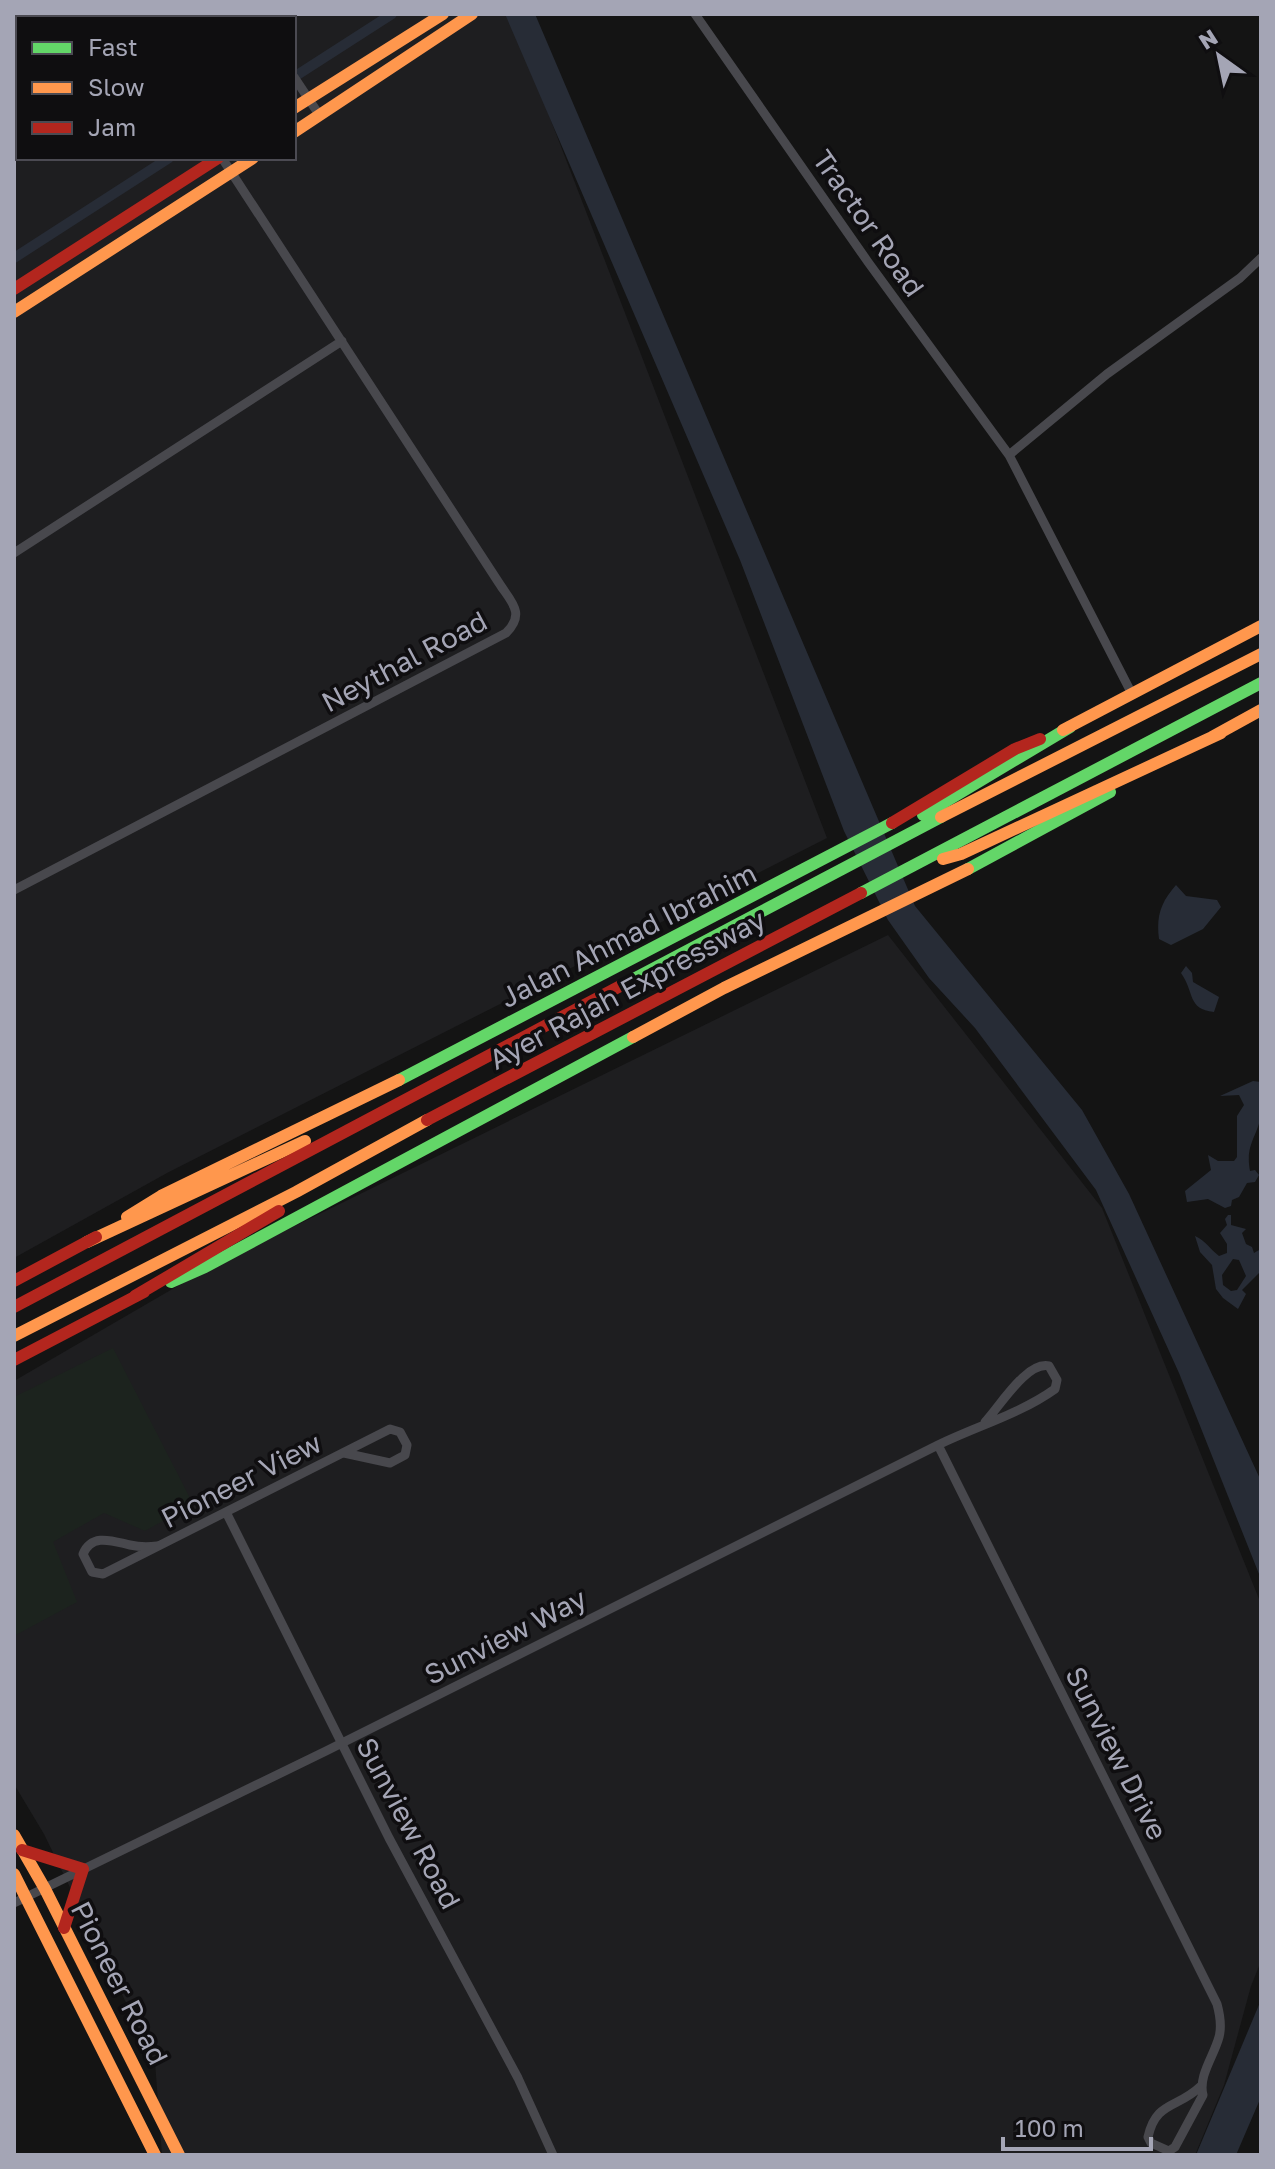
<svg xmlns="http://www.w3.org/2000/svg" width="1275" height="2169" font-family="'Golos Text',sans-serif">
	<style>
		.built { fill: #1e1e20; fill-rule: evenodd }
		.green { fill: #1c231e }
		.water { fill: #272c36; fill-rule: evenodd }
		.lines { fill: none; stroke-linecap: round; stroke-linejoin: round }
		.canal { stroke: #272c36; stroke-width: 10 }
		.street { stroke: #48484d; stroke-width: 9 }
		.fast { stroke: #63d668; stroke-width: 12 }
		.slow { stroke: #ff974d; stroke-width: 12 }
		.jam { stroke: #b3261e; stroke-width: 12 }
		.labels { text-anchor: middle; dominant-baseline: central; stroke-width: 7; stroke-linejoin: round; paint-order: stroke }
		.street-label { font-size: 28px; fill: #a4a5b5; stroke: #0f0e10 }
	</style>
	<rect width="100%" height="100%" fill="#141414"/>
	<!-- built -->
	<path class="built" d="M 14,14 L 510,14 L 827,838 L 167,1173 L 14,1258 ZM 18,18 L 294,18 L 294,158 L 18,158 Z
		M 888,935 L 1102,1208 L 1261,1604 L 1261,1961 L 1251,1986 L 1224,2085 L 1195,2155 L 162,2155 L 155,2062 L 44,1834 L 14,1784 L 14,1381 L 207,1269 Z"/>
	<!-- green -->
	<path class="green" d="M 113,1348 L 193,1504 L 145,1531 L 104,1513 L 53,1542 L 77,1602 L 14,1636 L 14,1397 Z"/>
	<!-- water -->
	<path class="water" d="M 505,14 L 535,14 L 915,906 L 1082,1110 L 1129,1194 L 1261,1481 L 1261,1579 L 1179,1373 L 1096,1190 L 975,1028 L 929,978 L 888,920 L 844,831 L 740,560 Z
		M 1176,885 L 1186,896 L 1217,900 L 1221,907 L 1203,929 L 1171,945 L 1159,939 C 1156,916 1161,902 1176,885 Z
		M 1186,966 L 1192,973 L 1193,982 L 1219,997 L 1214,1012 C 1187,1009 1195,993 1181,973 Z
		M 1253,1081 L 1261,1082 C 1261,1092 1263,1104 1261,1115 C 1257,1138 1245,1144 1250,1171 L 1255,1170 L 1259,1175 L 1255,1182 L 1247,1183 L 1239,1197 L 1232,1200 L 1231,1206 L 1225,1208 L 1208,1199 L 1187,1202 L 1185,1191 L 1211,1170 L 1208,1155 L 1218,1161 L 1234,1161 L 1237,1157 L 1237,1116 L 1244,1105 L 1239,1095 L 1220,1096 Z
		M 1228,1215 L 1231,1215 L 1231,1225 L 1246,1229 L 1242,1233 L 1246,1244 L 1252,1247 L 1254,1253 L 1259,1250 L 1261,1271 L 1242,1290 L 1246,1294 L 1238,1309 L 1223,1298 L 1216,1289 L 1212,1265 L 1200,1252 L 1195,1236 C 1206,1241 1210,1249 1219,1256 L 1227,1253 L 1227,1244 L 1220,1233 L 1227,1225 L 1225,1219 ZM 1233,1259 L 1239,1260 L 1246,1276 L 1237,1290 L 1231,1291 L 1223,1285 L 1222,1275 Z
		M 1261,2000 L 1261,2097 L 1236,2155 L 1196,2155 Z"/>
	<g class="lines">
		<!-- canal -->
		<path class="canal" d="M 294,77 L 392,14
			M 14,258 L 169,158"/>
		<!-- street -->
		<path class="street" d="M 253,14 L 256,18
			M 695,14 L 868,262 L 1009,455 L 1132,694
			M 19,18 L 25,14
			M 294,77 L 320,116
			M 1009,455 L 1107,374 L 1240,278 L 1261,258
			M 14,553 L 342,341
			M 14,890 L 506,633 C 526,613 511,602 499,583 L 222,158
			M 938,1445 L 1217,2004 C 1220,2015 1222,2026 1219,2037 C 1214,2056 1198,2076 1203,2095 L 1175,2147 L 1169,2151 L 1151,2143 L 1148,2137 C 1156,2101 1177,2109 1201,2086
			M 226,1512 L 389,1838 L 518,2078 L 553,2155
			M 157,1546 C 148,1547 139,1547 130,1545 C 112,1541 92,1533 83,1554 L 92,1572 L 103,1574 L 390,1429 L 400,1432 L 407,1445 L 405,1455 L 390,1463 L 344,1453
			M 14,1903 L 326,1751 L 938,1445 C 977,1426 1020,1414 1055,1389 L 1057,1380 L 1049,1366 C 1027,1361 1000,1406 985,1422"/>
		<!-- fast -->
		<path class="fast" d="M 923,815 L 1070,727
			M 968,869 L 1110,792
			M 861,893 L 1261,683
			M 626,983 L 941,817
			M 399,1080 L 892,823
			M 171,1282 L 205,1267 L 633,1037"/>
		<!-- slow -->
		<path class="slow" d="M 294,108 L 443,14
			M 294,132 L 472,14
			M 14,312 L 253,158
			M 1063,730 L 1261,626
			M 1212,737 L 1261,710
			M 941,817 L 1261,654
			M 943,859 L 961,854 L 1221,733
			M 633,1037 L 724,988 L 968,869
			M 127,1217 L 161,1196 L 399,1080
			M 87,1242 L 305,1141
			M 14,1336 L 296,1192 L 427,1120
			M 14,1835 L 45,1889 L 179,2155
			M 14,1874 L 155,2155"/>
		<!-- jam -->
		<path class="jam" d="M 14,289 L 218,158
			M 892,823 L 1015,749 L 1040,739
			M 427,1120 L 861,893
			M 14,1281 L 96,1237
			M 135,1296 L 279,1211
			M 14,1307 L 626,983
			M 14,1360 L 144,1292
			M 22,1850 L 83,1869 L 64,1928"/>
	</g>
	<g class="labels">
		<!-- street labels -->
		<g class="street-label">
			<text transform="translate(869 223) rotate(55)">Tractor Road</text>
			<text transform="translate(404 661) rotate(-28)">Neythal Road</text>
			<text transform="translate(628 935) rotate(-27)">Jalan Ahmad Ibrahim</text>
			<text transform="translate(627 989) rotate(-28)">Ayer Rajah Expressway</text>
			<text transform="translate(241 1480) rotate(-27)">Pioneer View</text>
			<text transform="translate(505 1636) rotate(-27)">Sunview Way</text>
			<text transform="translate(1117 1753) rotate(63)">Sunview Drive</text>
			<text transform="translate(409 1823) rotate(62)">Sunview Road</text>
			<text transform="translate(120 1983) rotate(63)">Pioneer Road</text>
		</g>
	</g>
	<!-- border -->
	<rect width="1275" height="2169" fill="none" stroke="#a4a5b5" stroke-width="32"/>
	<!-- legend -->
	<rect x="16" y="16" width="280" height="144" fill="#0f0e10" stroke="#4b4a52" stroke-width="2"/>
	<rect x="32" y="42" width="40" height="12" fill="#63d668" stroke="#4b4a52" stroke-width="2"/>
	<text x="88" y="56" font-size="24" fill="#a4a5b5">Fast</text>
	<rect x="32" y="82" width="40" height="12" fill="#ff974d" stroke="#4b4a52" stroke-width="2"/>
	<text x="88" y="96" font-size="24" fill="#a4a5b5">Slow</text>
	<rect x="32" y="122" width="40" height="12" fill="#b3261e" stroke="#4b4a52" stroke-width="2"/>
	<text x="88" y="136" font-size="24" fill="#a4a5b5">Jam</text>
	<!-- north arrow -->
	<g transform="translate(1219 56) rotate(327)" stroke="#0f0e10" stroke-width="6" paint-order="stroke">
	<path d="M0-6L14 30L0 20L-14 30Z" fill="#a4a5b5"/>
	<text y="-12" font-size="22" font-weight="bold" text-anchor="middle" fill="#a4a5b5">N</text>
	</g>
	<!-- scale -->
	<path d="M1003 2137v12h148v-12" fill="none" stroke="#a4a5b5" stroke-width="4"/>
	<text x="1015" y="2137" font-size="24" fill="#a4a5b5" stroke="#0f0e10" stroke-width="6" paint-order="stroke">100 m</text>
</svg>
